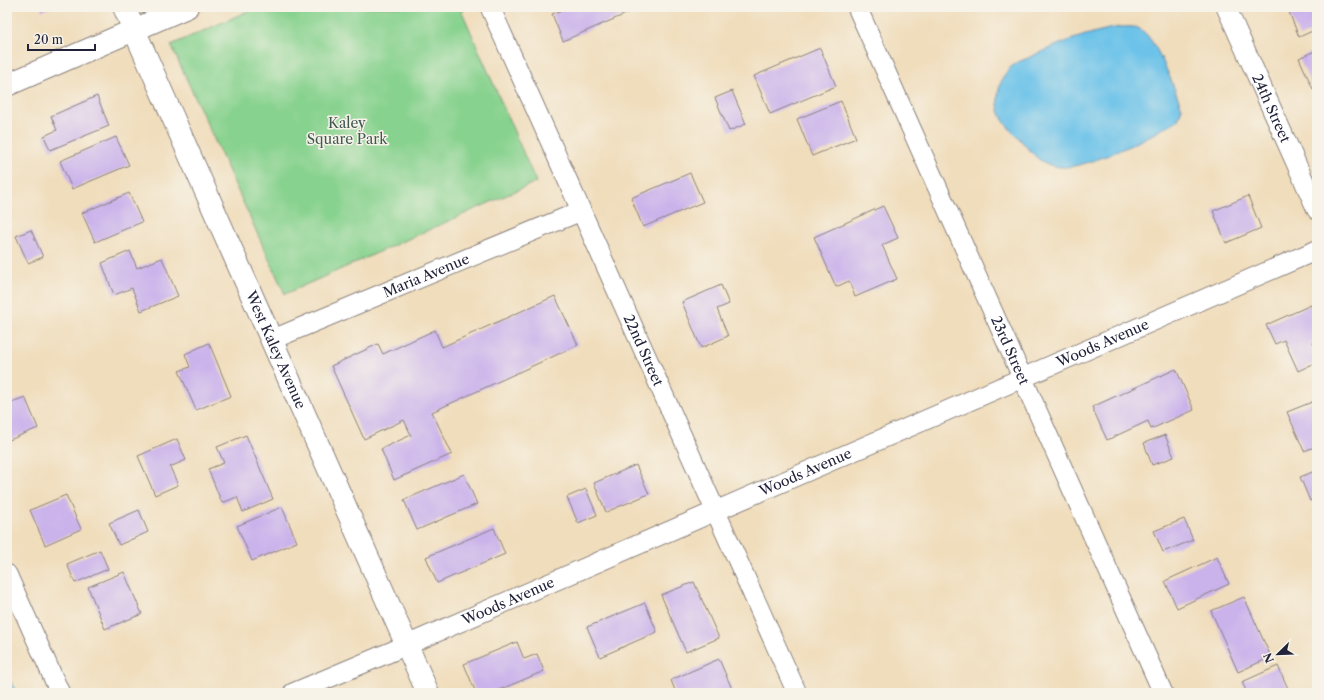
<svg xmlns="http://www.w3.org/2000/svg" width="1324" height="700" font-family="'Libre Caslon Text',serif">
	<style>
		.green { fill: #87d28e; stroke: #547a64 }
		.water { fill: #6cc2e9; stroke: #477292 }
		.building { fill: #cab2eb }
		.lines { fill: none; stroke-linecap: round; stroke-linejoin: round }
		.minor-casing { stroke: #89807c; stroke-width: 21 }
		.tertiary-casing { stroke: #89807c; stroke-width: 24 }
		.minor { stroke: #fff; stroke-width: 19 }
		.tertiary { stroke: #fff; stroke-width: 22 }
		.labels { text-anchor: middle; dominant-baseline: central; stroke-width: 3; stroke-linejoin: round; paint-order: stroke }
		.street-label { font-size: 14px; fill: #22223b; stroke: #f7f3e8 }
		.park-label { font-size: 14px; fill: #405754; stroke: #f7f3e8 }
	</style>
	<rect width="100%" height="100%" fill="#f7f3e8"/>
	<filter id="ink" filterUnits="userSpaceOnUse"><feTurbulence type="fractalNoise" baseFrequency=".025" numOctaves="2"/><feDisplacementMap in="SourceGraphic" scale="8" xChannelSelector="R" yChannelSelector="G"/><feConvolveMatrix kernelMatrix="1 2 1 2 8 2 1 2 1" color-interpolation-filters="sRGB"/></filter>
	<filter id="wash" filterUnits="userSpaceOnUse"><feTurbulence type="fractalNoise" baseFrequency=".012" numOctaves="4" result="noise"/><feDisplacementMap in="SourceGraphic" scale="16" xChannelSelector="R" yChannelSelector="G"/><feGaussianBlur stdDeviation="0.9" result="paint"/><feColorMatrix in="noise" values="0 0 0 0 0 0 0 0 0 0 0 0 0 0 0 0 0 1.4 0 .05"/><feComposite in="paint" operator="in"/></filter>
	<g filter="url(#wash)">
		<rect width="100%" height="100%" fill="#f0ddbc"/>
		<!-- green -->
		<path class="green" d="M 257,7 L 460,7 L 536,182 L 285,294 L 171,45 Z"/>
		<!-- water -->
		<path class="water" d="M 1120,27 C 1125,27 1133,26 1138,28 C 1156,35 1175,91 1182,108 L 1178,120 C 1153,135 1089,169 1061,167 C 1039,165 1032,153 1018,137 C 1012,132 1004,123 1001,116 C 994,100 999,77 1012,66 C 1016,62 1023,60 1028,58 C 1057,44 1088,32 1120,27 Z
			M 7,676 L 16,691 L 17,693 L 7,693 Z"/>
		<g id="blocks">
			<!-- building -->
			<path class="building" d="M 41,7 L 52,7 L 42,11 Z
				M 569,7 L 642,7 L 563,41 L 552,14 Z
				M 1301,7 L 1317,7 L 1317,29 L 1299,37 L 1289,12 Z
				M 820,48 L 836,86 L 770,114 L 754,76 Z
				M 1317,50 L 1317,87 L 1313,89 L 1299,58 Z
				M 732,91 L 746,124 L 729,131 L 715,98 Z
				M 97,96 L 109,126 L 50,150 L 44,136 L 57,130 L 51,116 Z
				M 841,101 L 856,138 L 812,156 L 797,119 Z
				M 116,137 L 129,165 L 72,189 L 60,161 Z
				M 690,173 L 703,202 L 643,227 L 631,198 Z
				M 7,179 L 12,191 L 7,193 Z
				M 129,193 L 142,222 L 95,242 L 82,213 Z
				M 1248,196 L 1261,228 L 1226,243 L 1213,211 Z
				M 883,206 L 898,238 L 882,245 L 897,279 L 855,297 L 849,281 L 836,287 L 814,237 Z
				M 31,230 L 43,257 L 28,263 L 16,236 Z
				M 130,251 L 137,268 L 162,258 L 178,296 L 141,311 L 132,288 L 114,295 L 102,263 Z
				M 721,285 L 729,304 L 717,309 L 728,336 L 701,348 L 682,302 Z
				M 555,296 L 578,345 L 432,412 L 452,454 L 394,480 L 381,449 L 411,435 L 404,420 L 364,439 L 331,366 L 378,344 L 383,354 L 435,330 L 442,347 Z
				M 1311,305 L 1317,319 L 1317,340 L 1313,342 L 1317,350 L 1317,362 L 1298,371 L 1284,340 L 1275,344 L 1266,325 Z
				M 209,343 L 231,396 L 196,410 L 179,371 L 190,367 L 185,354 Z
				M 1176,369 L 1194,410 L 1151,429 L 1148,421 L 1107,440 L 1092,407 Z
				M 25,397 L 38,428 L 7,441 L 7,404 Z
				M 1317,400 L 1317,446 L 1304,451 L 1287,412 Z
				M 246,435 L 273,499 L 243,512 L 237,497 L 222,503 L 208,469 L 224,463 L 217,447 Z
				M 1165,435 L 1174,457 L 1152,465 L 1144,443 Z
				M 177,439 L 186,460 L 170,467 L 178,485 L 155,495 L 138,456 Z
				M 636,465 L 649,494 L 606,512 L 594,483 Z
				M 1315,471 L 1317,475 L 1317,499 L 1310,501 L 1300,477 Z
				M 464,474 L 477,504 L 417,530 L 404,500 Z
				M 586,489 L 597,515 L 578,523 L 567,497 Z
				M 66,495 L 81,529 L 45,545 L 30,510 Z
				M 282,507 L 297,542 L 252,561 L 237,526 Z
				M 139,510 L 148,532 L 119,545 L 109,523 Z
				M 1184,519 L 1193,540 L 1163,552 L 1154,531 Z
				M 494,528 L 505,554 L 437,583 L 426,557 Z
				M 100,550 L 108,569 L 75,583 L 67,564 Z
				M 1217,557 L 1229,584 L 1177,608 L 1165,581 Z
				M 124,572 L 142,614 L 105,629 L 88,587 Z
				M 694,582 L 719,638 L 686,652 L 661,595 Z
				M 1244,597 L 1271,657 L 1238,672 L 1211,611 Z
				M 645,603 L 657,632 L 600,657 L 587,627 Z
				M 517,642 L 524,659 L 537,654 L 544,671 L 492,693 L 476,693 L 464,664 Z
				M 719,659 L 732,689 L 723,693 L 676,693 L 671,680 Z
				M 1278,666 L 1290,693 L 1247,693 L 1242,682 Z"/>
		</g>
	</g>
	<g filter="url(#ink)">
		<use href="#blocks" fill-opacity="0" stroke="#89807c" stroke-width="1"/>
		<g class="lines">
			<!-- minor casing -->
			<g class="minor-casing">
				<g id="minor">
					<path id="s1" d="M 490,7 L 797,693"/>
					<path id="s2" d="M 857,7 L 1163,693"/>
					<path id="s3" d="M 1226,7 L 1317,210"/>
					<path id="s4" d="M 271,340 L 581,211"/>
					<path d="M 7,574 L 60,693"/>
					<path id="s5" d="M 293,693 L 407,645 L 1317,250"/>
				</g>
			</g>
			<!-- tertiary casing -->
			<g class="tertiary-casing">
				<g id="tertiary">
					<path id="s6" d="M 124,7 L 428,693"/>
					<path d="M 7,85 L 187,7"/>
				</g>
			</g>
			<!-- minor -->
			<use href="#minor" class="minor"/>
			<!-- tertiary -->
			<use href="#tertiary" class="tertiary"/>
		</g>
	</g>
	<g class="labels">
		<!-- street labels -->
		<g class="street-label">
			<text stroke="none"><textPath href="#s3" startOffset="111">24th Street</textPath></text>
			<text stroke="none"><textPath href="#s4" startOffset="168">Maria Avenue</textPath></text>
			<text stroke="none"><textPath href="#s5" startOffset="882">Woods Avenue</textPath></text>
			<text stroke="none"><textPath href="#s6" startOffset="375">West Kaley Avenue</textPath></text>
			<text stroke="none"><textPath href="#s1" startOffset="376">22nd Street</textPath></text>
			<text stroke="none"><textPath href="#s2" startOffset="376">23rd Street</textPath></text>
			<text stroke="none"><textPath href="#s5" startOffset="558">Woods Avenue</textPath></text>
			<text stroke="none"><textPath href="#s5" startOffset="234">Woods Avenue</textPath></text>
		</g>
		<!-- park labels -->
		<g class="park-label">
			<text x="347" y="123">Kaley<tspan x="347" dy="16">Square Park</tspan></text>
		</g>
	</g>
	<!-- margin -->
	<rect width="1324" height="700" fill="none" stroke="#f7f3e8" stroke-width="24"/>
	<!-- north arrow -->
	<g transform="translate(1278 654) rotate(247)" stroke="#f7f3e8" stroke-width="3" paint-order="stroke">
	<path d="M0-3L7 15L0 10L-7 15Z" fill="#22223b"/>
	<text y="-6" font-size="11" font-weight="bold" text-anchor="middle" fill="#22223b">N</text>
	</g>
	<!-- scale -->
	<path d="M28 44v6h67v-6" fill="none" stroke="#22223b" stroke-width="2"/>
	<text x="34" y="44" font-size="12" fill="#22223b" stroke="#f7f3e8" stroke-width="3" paint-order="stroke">20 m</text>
</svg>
